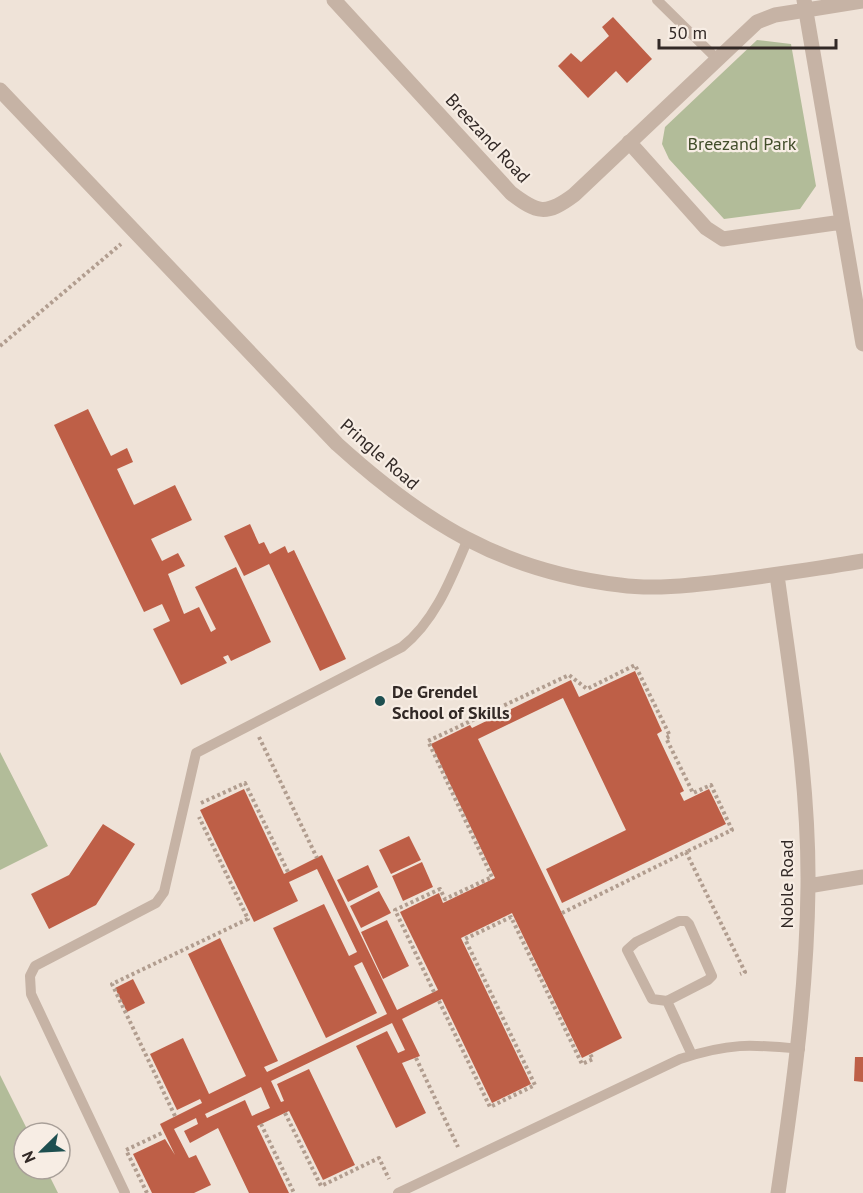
<svg xmlns="http://www.w3.org/2000/svg" width="863" height="1193" font-family="'PT Sans',sans-serif">
	<style>
		.green { fill: #b2bc99 }
		.building { fill: #be5f47; fill-rule: evenodd }
		.lines { fill: none; stroke-linecap: round; stroke-linejoin: round }
		.path { stroke: #b19d8f; stroke-width: 4; stroke-dasharray: 3 3; stroke-linecap: butt }
		.lane { stroke: #c6b3a5; stroke-width: 10 }
		.street { stroke: #c6b3a5; stroke-width: 15 }
		.poi-dot { fill: #1e4f50; stroke: #f7ede4; stroke-width: 2 }
		.labels { text-anchor: middle; dominant-baseline: central; stroke-width: 4.5; stroke-linejoin: round; paint-order: stroke }
		.street-label { font-size: 18px; fill: #322926; stroke: #f7ede4 }
		.park-label { font-size: 18px; fill: #434e2b; stroke: #f7ede4 }
		.poi-label { font-size: 18px; font-weight: bold; fill: #322926; stroke: #f7ede4; text-anchor: start }
	</style>
	<rect width="100%" height="100%" fill="#efe3d8"/>
	<!-- green -->
	<path class="green" d="M 757,40 L 791,44 L 816,186 L 800,209 L 724,219 L 669,159 L 662,144 L 665,127 Z
		M 0,752 L 48,846 L 0,870 Z
		M 0,1075 L 29,1133 L 24,1133 L 24,1169 L 46,1169 L 58,1193 L 0,1193 Z"/>
	<!-- building -->
	<path class="building" d="M 613,17 L 652,59 L 627,83 L 616,71 L 588,98 L 558,66 L 571,53 L 581,62 L 609,36 L 602,27 Z
		M 88,409 L 111,456 L 127,448 L 133,462 L 117,469 L 134,505 L 175,485 L 192,520 L 151,539 L 162,561 L 178,553 L 185,566 L 168,574 L 184,614 L 199,607 L 211,632 L 216,629 L 195,587 L 236,567 L 271,642 L 231,661 L 228,655 L 223,657 L 227,663 L 181,685 L 153,629 L 170,621 L 162,604 L 144,612 L 54,425 Z
		M 250,524 L 259,544 L 264,542 L 270,554 L 285,546 L 288,553 L 294,550 L 346,659 L 320,671 L 269,564 L 244,576 L 224,536 Z
		M 635,671 L 662,731 L 657,734 L 684,791 L 680,793 L 684,801 L 709,789 L 726,824 L 562,903 L 546,869 L 626,830 L 563,698 L 478,739 L 622,1038 L 582,1058 L 512,913 L 461,938 L 531,1084 L 492,1103 L 442,999 L 402,1019 L 420,1056 L 402,1063 L 426,1113 L 396,1128 L 356,1046 L 387,1031 L 398,1053 L 405,1050 L 392,1023 L 271,1081 L 281,1102 L 284,1101 L 277,1084 L 309,1069 L 355,1165 L 323,1180 L 289,1111 L 257,1126 L 289,1193 L 249,1193 L 218,1128 L 190,1143 L 184,1131 L 198,1124 L 196,1118 L 174,1129 L 189,1158 L 196,1155 L 211,1185 L 194,1193 L 152,1193 L 133,1154 L 165,1139 L 175,1155 L 160,1124 L 202,1103 L 200,1099 L 177,1110 L 150,1054 L 183,1038 L 209,1094 L 246,1076 L 188,954 L 220,938 L 278,1061 L 264,1067 L 267,1072 L 387,1014 L 362,962 L 354,966 L 377,1013 L 326,1038 L 273,928 L 324,904 L 349,956 L 357,952 L 317,869 L 289,882 L 298,901 L 254,922 L 200,810 L 244,789 L 284,874 L 322,855 L 397,1010 L 438,990 L 400,912 L 439,893 L 443,903 L 495,878 L 431,744 L 470,725 L 472,728 L 571,680 L 579,697 ZM 261,1087 L 270,1108 L 252,1116 L 245,1100 L 207,1118 L 205,1114 Z
		M 103,824 L 135,844 L 96,905 L 49,929 L 31,894 L 69,875 Z
		M 409,836 L 421,860 L 391,874 L 379,850 Z
		M 422,862 L 433,887 L 403,901 L 392,876 Z
		M 368,865 L 378,887 L 348,902 L 337,880 Z
		M 379,891 L 391,913 L 361,928 L 350,906 Z
		M 387,920 L 409,966 L 383,979 L 361,932 Z
		M 133,979 L 145,1003 L 127,1012 L 115,988 Z
		M 855,1057 L 863,1057 L 863,1082 L 854,1081 Z"/>
	<g class="lines">
		<!-- path -->
		<path class="path" d="M 0,346 L 121,244
			M 259,737 L 317,858
			M 201,803 L 245,783 L 288,872
			M 562,913 L 686,852 L 745,972 L 740,974
			M 434,992 L 395,910 L 440,889 L 445,899 L 492,877 L 428,741 L 569,675 L 587,689 L 635,665 L 670,736 L 666,738 L 693,793 L 711,785 L 732,830 L 686,852
			M 439,1001 L 490,1107 L 535,1085 L 465,939 L 511,917 L 582,1064 L 593,1059 L 590,1054
			M 416,1058 L 458,1147
			M 285,1113 L 321,1186 L 379,1158 L 389,1179
			M 175,1116 L 112,984 L 248,919 L 199,817
			M 261,1124 L 294,1193
			M 147,1193 L 126,1150 L 164,1132"/>
		<!-- lane -->
		<path class="lane" d="M 657,0 L 717,59
			M 679,921 L 686,921 L 689,924 L 712,976 L 708,980 L 667,1001 L 652,999 L 627,950 L 636,942 Z
			M 667,1001 L 692,1055
			M 125,1193 L 31,994 L 30,976 L 35,966 L 156,903 L 164,892 L 196,753 L 402,647 C 435,621 451,579 467,541
			M 398,1193 L 680,1059 C 729,1043 750,1044 800,1049"/>
		<!-- street -->
		<path class="street" d="M 334,0 L 511,193 C 537,213 546,216 574,195 L 757,22 L 775,15 L 863,1
			M 804,0 L 863,344
			M 0,90 L 337,444 C 423,522 501,571 620,585 C 655,590 693,585 728,581 C 773,575 818,569 863,561
			M 629,142 L 706,228 L 723,239 L 842,222
			M 777,575 C 791,678 809,781 808,886 C 807,990 793,1091 778,1193
			M 808,886 L 863,877"/>
	</g>
	<!-- markers -->
	<circle class="poi-dot" cx="380" cy="701" r="6"/>
	<g class="labels">
		<!-- street labels -->
		<g class="street-label">
			<text transform="translate(488 138) rotate(47)">Breezand Road</text>
			<text transform="translate(380 454) rotate(41)">Pringle Road</text>
			<text transform="translate(786 884) rotate(-90)">Noble Road</text>
		</g>
		<!-- park labels -->
		<g class="park-label">
			<text x="742" y="143">Breezand Park</text>
		</g>
		<!-- poi labels -->
		<g class="poi-label">
			<text x="392" y="691">De Grendel<tspan x="392" dy="21">School of Skills</tspan></text>
		</g>
	</g>
	<!-- north arrow -->
	<g transform="translate(42 1151) rotate(246)"><circle r="28" fill="#f7ede4" stroke="#a89f98" stroke-width="1.5"/>
	<path d="M0-4.5L10 22L0 15L-10 22Z" fill="#1e4f50"/>
	<text y="-9" font-size="16" font-weight="bold" text-anchor="middle" fill="#322926">N</text>
	</g>
	<!-- scale -->
	<path d="M659 39v9h177v-9" fill="none" stroke="#322926" stroke-width="3"/>
	<text x="668" y="39" font-size="18" fill="#322926" stroke="#f7ede4" stroke-width="4.5" paint-order="stroke">50 m</text>
</svg>
